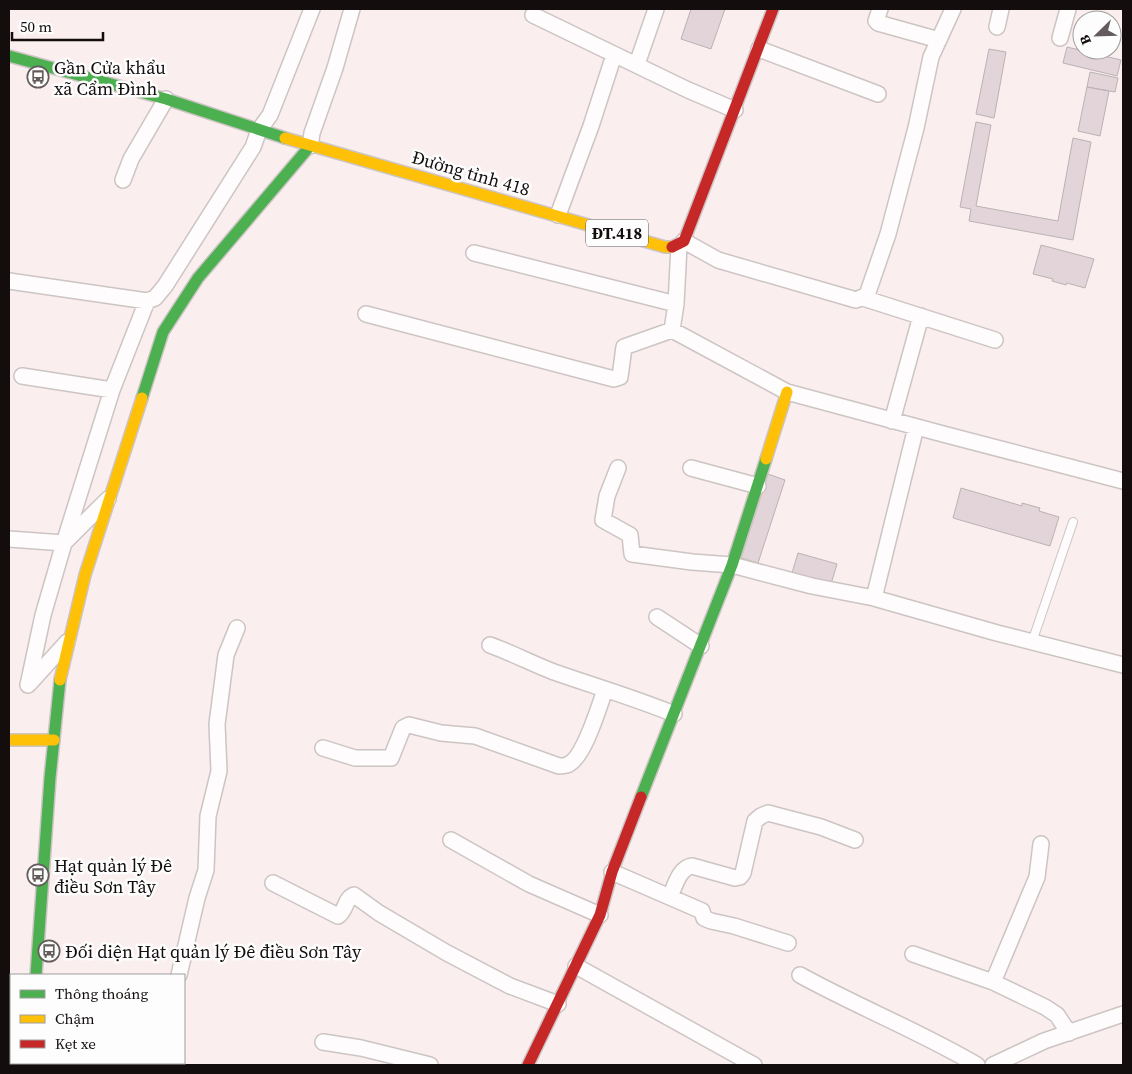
<svg xmlns="http://www.w3.org/2000/svg" width="1132" height="1074" font-family="'Source Serif 4',serif">
	<style>
		.building { fill: #e3d4d9; stroke: #bbb2b4 }
		.lines { fill: none; stroke-linecap: round; stroke-linejoin: round }
		.lane-casing { stroke: #cdc4c4; stroke-width: 10 }
		.street-casing { stroke: #cdc4c4; stroke-width: 18 }
		.fast-casing { stroke: #cdc4c4; stroke-width: 14 }
		.slow-casing { stroke: #cdc4c4; stroke-width: 14 }
		.jam-casing { stroke: #cdc4c4; stroke-width: 14 }
		.lane { stroke: #fefcfc; stroke-width: 8 }
		.street { stroke: #fefcfc; stroke-width: 15 }
		.fast { stroke: #4caf50; stroke-width: 11 }
		.slow { stroke: #ffc107; stroke-width: 11 }
		.jam { stroke: #c62828; stroke-width: 11 }
		.labels { text-anchor: middle; dominant-baseline: central; stroke-width: 5; stroke-linejoin: round; paint-order: stroke }
		.shield { fill: #fdfdfd; stroke: #595555; stroke-width: 1 }
		.shield-label { font-size: 16px; font-weight: bold; fill: #130d0d }
		.poi-label { font-size: 18px; fill: #130d0d; stroke: #fdfdfd; text-anchor: start }
		.street-label { font-size: 18px; fill: #130d0d; stroke: #fdfdfd }
	</style>
	<rect width="100%" height="100%" fill="#faeeee"/>
	<!-- building -->
	<path class="building" d="M 691,9 L 725,9 L 711,49 L 681,39 Z
		M 1067,47 L 1121,60 L 1117,76 L 1063,63 Z
		M 989,49 L 1006,52 L 994,118 L 976,114 Z
		M 1090,72 L 1118,78 L 1115,92 L 1087,87 Z
		M 1087,87 L 1109,91 L 1100,136 L 1078,131 Z
		M 976,122 L 991,125 L 976,206 L 1058,221 L 1073,138 L 1091,142 L 1073,240 L 969,221 L 971,209 L 960,207 Z
		M 1041,245 L 1094,259 L 1085,288 L 1067,283 L 1066,285 L 1052,281 L 1053,279 L 1033,274 Z
		M 768,474 L 785,480 L 758,563 L 741,558 Z
		M 961,488 L 1022,506 L 1022,503 L 1040,508 L 1039,511 L 1059,517 L 1050,546 L 953,518 Z
		M 798,553 L 837,564 L 831,584 L 792,573 Z"/>
	<g class="lines">
		<!-- lane casing -->
		<g class="lane-casing">
			<path id="lane" d="M 1032,642 L 1073,522"/>
		</g>
		<!-- street casing -->
		<g class="street-casing">
			<path id="street" d="M 880,9 L 876,21 L 878,23 L 939,40
				M 533,15 L 688,90 L 735,110
				M 997,27 L 1001,9
				M 1060,38 L 1068,9
				M 759,49 L 878,94
				M 637,64 L 656,9
				M 310,146 L 312,133 L 335,68 L 352,9
				M 123,180 L 131,159 L 166,99
				M 558,215 L 591,126 L 614,55
				M 684,241 L 718,260 L 856,300 L 867,295 L 888,234 L 916,128 L 931,57 L 953,9
				M 679,246 L 676,304 L 672,330 L 787,392 L 943,434 L 1123,481
				M 474,253 L 676,304
				M 9,281 L 147,301 L 155,298 L 165,286 L 253,147 L 259,130 L 270,115 L 312,9
				M 863,298 L 995,340
				M 366,314 L 614,379 L 620,377 L 624,347 L 672,330
				M 22,376 L 112,390
				M 892,421 L 921,316
				M 618,468 L 607,496 L 603,520 L 630,535 L 632,554 L 692,562 L 732,565 L 812,586 L 874,598 L 997,633 L 1123,665
				M 691,468 L 758,486
				M 9,539 L 64,543 L 108,499
				M 874,598 L 916,427
				M 657,617 L 701,646
				M 490,645 C 512,653 533,664 554,672 C 594,686 635,698 674,714
				M 29,684 L 67,642
				M 28,685 L 43,615 L 64,543 L 112,390 L 147,301
				M 323,748 L 355,758 L 391,758 L 403,728 L 409,725 L 441,733 L 475,736 L 559,766 C 562,766 564,766 567,765 C 584,759 599,706 605,690
				M 451,840 L 529,884 L 600,915
				M 612,872 L 702,911 L 704,918 L 711,921 L 734,926 L 788,943
				M 273,883 L 338,916 C 346,911 345,898 354,895 L 379,913 L 447,953 L 510,986 L 558,1004
				M 670,897 C 675,886 679,868 692,866 L 735,878 L 740,877 L 743,873 L 755,821 L 761,816 L 768,813 L 821,827 L 855,840
				M 913,954 L 993,982 L 1045,1007 L 1057,1015 L 1069,1033
				M 576,966 L 754,1065
				M 179,975 L 197,898 L 206,870 L 208,816 L 219,771 L 217,724 L 226,655 L 237,628
				M 800,975 C 858,1007 919,1031 977,1065
				M 993,982 L 1037,877 L 1041,844
				M 323,1042 L 361,1048 L 430,1065
				M 52,1063 L 54,1065
				M 158,1065 L 159,1063
				M 993,1065 L 1044,1041 L 1123,1014"/>
		</g>
		<!-- fast casing -->
		<g class="fast-casing">
			<path id="fast" d="M 9,56 L 166,99 L 285,138
				M 142,398 L 163,332 L 198,278 L 310,146
				M 641,797 L 732,565 L 766,459
				M 36,975 L 50,778 L 60,680"/>
		</g>
		<!-- slow casing -->
		<g class="slow-casing">
			<path id="slow" d="M 285,138 L 665,247 L 672,247
				M 766,459 L 787,392
				M 60,680 L 85,575 L 142,398
				M 9,740 L 54,740
				M 30,1063 L 30,1065"/>
		</g>
		<!-- jam casing -->
		<g class="jam-casing">
			<path id="jam" d="M 672,247 L 684,241 L 773,9
				M 528,1065 L 600,915 L 612,872 L 641,797"/>
		</g>
		<!-- lane -->
		<use href="#lane" class="lane"/>
		<!-- street -->
		<use href="#street" class="street"/>
		<!-- fast -->
		<use href="#fast" class="fast"/>
		<!-- slow -->
		<use href="#slow" class="slow"/>
		<!-- jam -->
		<use href="#jam" class="jam"/>
	</g>
	<!-- icons -->
	<defs>
		<g id="bus-ring" transform="scale(1.125)"><circle r="9.5" fill="#fdfdfd" stroke="#645c5c" stroke-width="1.5"/><path d="M-5-6H5V4H4V6H2V4H-2V6H-4V4H-5ZM-3.5-4V0h7V-4ZM-3.5 1.2v1.5H-2V1.2ZM2 1.2v1.5H3.5V1.2Z" fill="#645c5c"/></g>
	</defs>
	<g fill-rule="evenodd">
		<use href="#bus-ring" x="38" y="77"/>
		<use href="#bus-ring" x="38" y="875"/>
		<use href="#bus-ring" x="49" y="951"/>
	</g>
	<g class="labels">
		<!-- shield labels -->
		<rect class="shield" x="586" y="219.5" width="62" height="27" rx="4"/>
		<g class="shield-label">
			<text x="617" y="233">ĐT.418</text>
		</g>
		<!-- poi labels -->
		<g class="poi-label">
			<text x="54" y="67">Gần Cửa khẩu<tspan x="54" dy="21">xã Cẩm Đình</tspan></text>
			<text x="54" y="865">Hạt quản lý Đê<tspan x="54" dy="21">điều Sơn Tây</tspan></text>
			<text x="65" y="951">Đối diện Hạt quản lý Đê điều Sơn Tây</text>
		</g>
		<!-- street labels -->
		<g class="street-label">
			<text transform="translate(471 173) rotate(16)">Đường tỉnh 418</text>
		</g>
	</g>
	<!-- border -->
	<rect width="1132" height="1074" fill="none" stroke="#130d0d" stroke-width="20"/>
	<!-- legend -->
	<rect x="10" y="974" width="175" height="90" fill="#fdfdfd" stroke="#9f9d9d"/>
	<rect x="20" y="990" width="25" height="8" fill="#4caf50" stroke="#9f9d9d"/>
	<text x="55" y="999" font-size="15" fill="#130d0d">Thông thoáng</text>
	<rect x="20" y="1015" width="25" height="8" fill="#ffc107" stroke="#9f9d9d"/>
	<text x="55" y="1024" font-size="15" fill="#130d0d">Chậm</text>
	<rect x="20" y="1040" width="25" height="8" fill="#c62828" stroke="#9f9d9d"/>
	<text x="55" y="1049" font-size="15" fill="#130d0d">Kẹt xe</text>
	<!-- north arrow -->
	<g transform="translate(1097 35) rotate(247)"><circle r="24" fill="#fdfdfd" stroke="#9f9d9d"/>
	<path d="M0-4L9 19L0 12L-9 19Z" fill="#645c5c"/>
	<text y="-8" font-size="14" font-weight="bold" text-anchor="middle" fill="#130d0d">B</text>
	</g>
	<!-- scale -->
	<path d="M12 32v8h91v-8" fill="none" stroke="#130d0d" stroke-width="2.5"/>
	<text x="20" y="32" font-size="15" fill="#130d0d" stroke="#fdfdfd" stroke-width="4" paint-order="stroke">50 m</text>
</svg>
